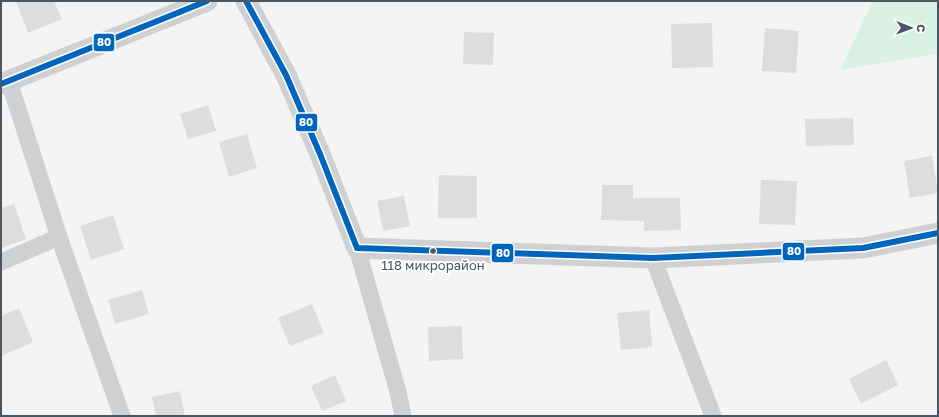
<svg xmlns="http://www.w3.org/2000/svg" width="939" height="417" font-family="'Golos Text',sans-serif">
	<style>
		.green { fill: #d9f2e3 }
		.building { fill: #ddddde }
		.lines { fill: none; stroke-linecap: round; stroke-linejoin: round }
		.minor { stroke: #ced0d2; stroke-width: 17 }
		.tertiary { stroke: #ced0d2; stroke-width: 21 }
		.bus-1-casing { stroke: #fff; stroke-width: 9 }
		.bus-1 { stroke: #0065bd; stroke-width: 6 }
		.bus-dot { fill: #4a5661; stroke: #fff; stroke-width: 1.5 }
		.labels { text-anchor: middle; dominant-baseline: central; stroke-width: 4; stroke-linejoin: round; paint-order: stroke }
		.bus-label { font-size: 13px; fill: #4a5661; stroke: #fff }
		.line-badge { stroke: #fff; stroke-width: 1.5 }
		.badge-label { font-size: 11px; text-anchor: middle; font-weight: bold; fill: #fff }
	</style>
	<rect width="100%" height="100%" fill="#f4f4f4"/>
	<!-- green -->
	<path class="green" d="M 873,1 L 938,1 L 938,54 L 840,70 Z"/>
	<!-- building -->
	<path class="building" d="M 16,1 L 54,1 L 62,19 L 28,33 Z
		M 712,23 L 713,67 L 672,68 L 671,24 Z
		M 765,28 L 799,31 L 796,73 L 762,71 Z
		M 464,32 L 494,33 L 493,65 L 463,64 Z
		M 208,105 L 216,131 L 188,139 L 180,114 Z
		M 853,118 L 854,145 L 806,146 L 805,119 Z
		M 247,134 L 257,168 L 229,177 L 219,142 Z
		M 932,156 L 938,193 L 910,198 L 904,161 Z
		M 439,175 L 477,176 L 477,218 L 438,218 Z
		M 761,180 L 797,181 L 795,225 L 759,224 Z
		M 602,185 L 633,185 L 633,198 L 680,198 L 681,230 L 644,231 L 644,221 L 601,220 Z
		M 404,196 L 410,226 L 383,231 L 377,201 Z
		M 14,204 L 26,239 L 1,248 L 1,208 Z
		M 113,215 L 124,249 L 91,260 L 80,226 Z
		M 142,290 L 149,314 L 115,324 L 108,300 Z
		M 312,304 L 324,333 L 290,346 L 278,318 Z
		M 19,308 L 33,342 L 1,356 L 1,316 Z
		M 649,310 L 652,347 L 621,350 L 617,313 Z
		M 462,326 L 463,359 L 429,361 L 428,327 Z
		M 886,360 L 898,385 L 861,404 L 849,379 Z
		M 335,375 L 346,401 L 322,411 L 311,386 Z
		M 180,391 L 185,416 L 156,416 L 152,397 Z"/>
	<g class="lines">
		<!-- minor -->
		<path class="minor" d="M 9,81 L 59,237 L 122,416
			M 357,248 L 398,392 L 403,416
			M 653,258 L 713,416
			M 1,262 L 59,237"/>
		<!-- tertiary -->
		<path class="tertiary" d="M 246,1 L 286,75 L 320,154 L 357,248 L 653,258 L 863,248 L 938,233
			M 1,84 L 207,1"/>
		<!-- bus-1 casing -->
		<g class="bus-1-casing">
			<path id="bus-1" d="M 246,1 L 286,75 L 320,154 L 357,248
				M 1,84 L 207,1
				M 357,248 L 653,258 L 863,248 L 938,233"/>
		</g>
		<!-- bus-1 -->
		<use href="#bus-1" class="bus-1"/>
	</g>
	<!-- markers -->
	<circle class="bus-dot" cx="433" cy="251" r="3.5"/>
	<g class="labels">
		<!-- bus labels -->
		<g class="bus-label">
			<text x="433" y="265">118 микрорайон</text>
		</g>
	</g>
	<g class="line-badge">
		<rect x="93" y="33" width="22" height="19" rx="4" fill="#0065bd"/>
		<rect x="295" y="113" width="23" height="19" rx="4" fill="#0065bd"/>
		<rect x="782" y="242" width="23" height="19" rx="4" fill="#0065bd"/>
		<rect x="491" y="243" width="23" height="20" rx="4" fill="#0065bd"/>
	</g>
	<g class="badge-label">
		<text x="104" y="46">80</text>
		<text x="306" y="126">80</text>
		<text x="794" y="255">80</text>
		<text x="503" y="257">80</text>
	</g>
	<!-- border -->
	<rect width="939" height="417" fill="none" stroke="#4a5661" stroke-width="4"/>
	<!-- north arrow -->
	<g transform="translate(911 28) rotate(91)" stroke="#ffffff" stroke-width="3" paint-order="stroke">
	<path d="M0-3L7 15L0 10L-7 15Z" fill="#4a5661"/>
	<text y="-6" font-size="11" font-weight="bold" text-anchor="middle" fill="#4a5661">С</text>
	</g>
</svg>
